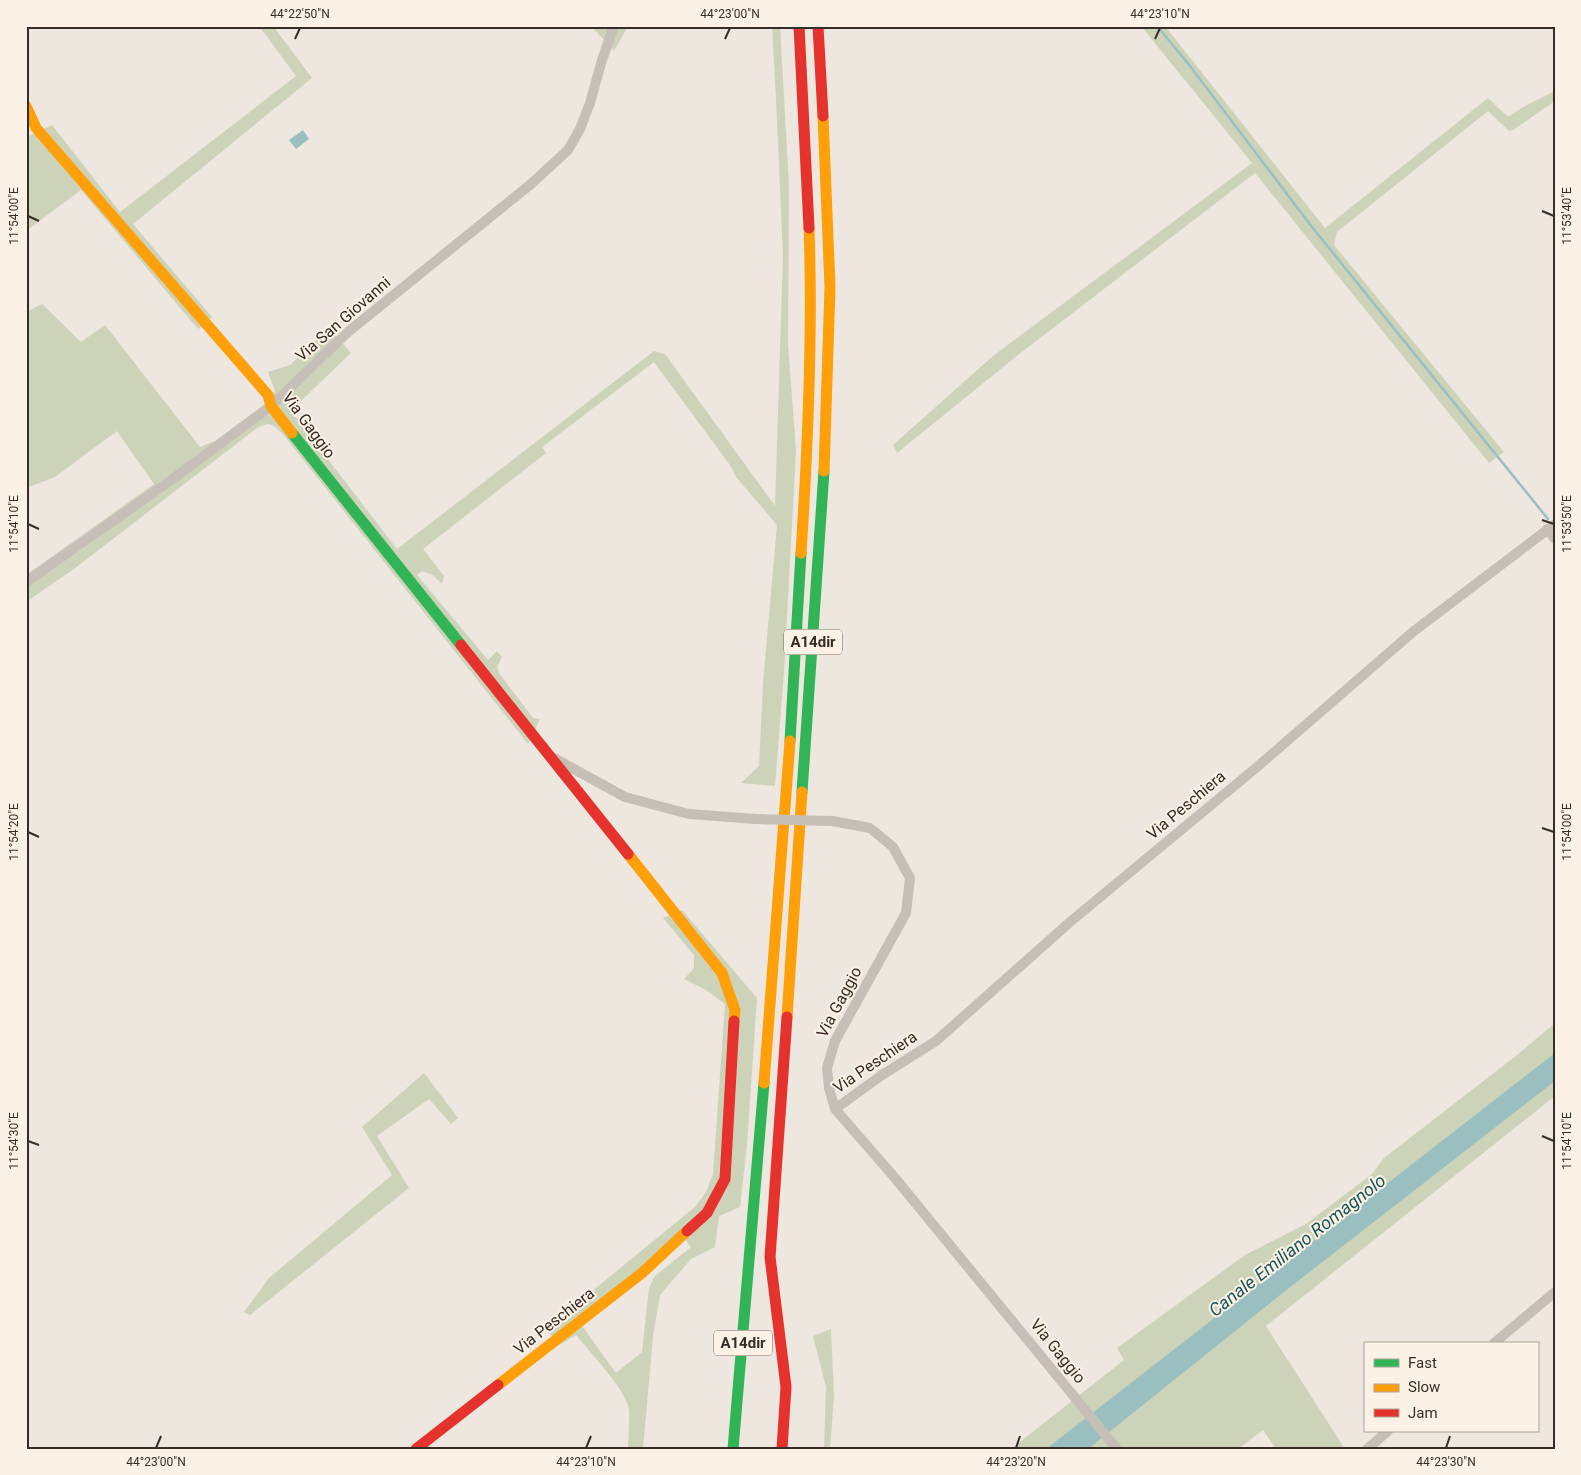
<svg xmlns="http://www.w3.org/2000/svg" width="1581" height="1475" font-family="Roboto,sans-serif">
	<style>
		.green { fill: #cdd3b8; fill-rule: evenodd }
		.water { fill: #9abfc0 }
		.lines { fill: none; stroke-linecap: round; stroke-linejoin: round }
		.stream { stroke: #9abfc0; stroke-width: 2.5 }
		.street { stroke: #c6bfb8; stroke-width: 10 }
		.fast { stroke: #30b455; stroke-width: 11 }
		.slow { stroke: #ff9f0a; stroke-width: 11 }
		.jam { stroke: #e5322d; stroke-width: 11 }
		.street-bridge { stroke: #c6bfb8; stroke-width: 10 }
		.ticks { fill: none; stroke: #372c26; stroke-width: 2 }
		.labels { text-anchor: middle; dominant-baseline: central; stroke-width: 4; stroke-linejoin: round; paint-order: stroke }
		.shield { fill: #fbf2e5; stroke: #72675f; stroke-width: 1 }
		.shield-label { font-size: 15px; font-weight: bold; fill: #372c26 }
		.street-label { font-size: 16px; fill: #372c26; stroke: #fbf2e5 }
		.water-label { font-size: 18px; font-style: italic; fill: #19555b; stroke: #fbf2e5 }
		.neatline { fill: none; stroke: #372c26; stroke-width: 2 }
		.ticks-label { font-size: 12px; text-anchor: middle; fill: #372c26 }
	</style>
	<rect width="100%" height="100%" fill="#ede7df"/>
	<!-- green -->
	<path class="green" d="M 259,26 L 273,26 L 312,78 L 133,224 L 212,317 L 198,329 L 81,190 L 26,231 L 26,137 L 52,125 L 120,212 L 296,76 Z
		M 591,26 L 628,26 L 614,51 Z
		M 772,26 L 780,26 L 789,186 L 788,344 L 796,450 L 784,672 L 775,786 L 741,783 L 759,766 L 763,683 L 777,525 L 736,477 L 732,468 L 654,362 L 542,447 L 546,453 L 423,549 L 444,576 L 442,584 L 433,575 L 422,571 L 417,575 L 488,660 L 497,651 L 502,657 L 497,667 L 499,673 L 533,718 L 540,719 L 528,744 L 282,433 C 271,423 270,422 257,428 L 74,569 L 26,602 L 26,575 L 154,484 L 117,431 L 55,477 L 26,488 L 26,312 L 42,304 L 81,342 L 105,325 L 200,447 L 215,441 L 265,404 L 275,391 L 268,372 L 290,365 L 329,328 L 351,353 L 302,400 L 294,415 L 397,549 L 654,351 L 665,354 L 775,506 L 783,256 L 776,99 Z
		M 1141,26 L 1165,26 L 1325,228 L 1488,98 L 1508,117 L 1523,107 L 1555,91 L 1555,101 L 1513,130 L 1509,131 L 1488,111 L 1337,232 L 1334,245 L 1504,452 L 1489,463 L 1255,173 L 1018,355 L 897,453 L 893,445 L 993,356 L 1252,163 Z
		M 682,910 L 757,998 L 747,1145 L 740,1207 L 719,1216 L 715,1247 L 691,1259 L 660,1295 L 653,1336 L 643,1449 L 628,1449 C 628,1436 630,1422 629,1410 C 628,1392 588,1350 576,1335 L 559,1345 L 546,1329 L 696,1206 L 706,1192 L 713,1174 L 725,1004 L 706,990 L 684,979 L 694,968 L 694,955 L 663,918 ZM 685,1239 L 691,1247 L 654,1277 L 649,1288 L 642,1352 L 616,1373 L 582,1326 Z
		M 1555,1023 L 1555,1096 L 1266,1326 L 1345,1449 L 1276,1449 L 1263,1430 L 1238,1449 L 1011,1449 L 1124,1360 L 1117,1348 L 1245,1255 L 1306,1224 L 1372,1174 L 1384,1158 L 1517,1055 Z
		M 424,1073 L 458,1118 L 451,1124 L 429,1099 L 377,1136 L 409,1188 L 250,1315 L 244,1312 L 269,1278 L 392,1175 L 362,1127 Z
		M 831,1329 L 834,1395 L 830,1449 L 824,1449 L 826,1387 L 813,1336 Z"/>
	<!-- water -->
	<path class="water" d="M 303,130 L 309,139 L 296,149 L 289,140 Z
		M 1555,1053 L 1555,1081 L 1280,1295 L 1088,1449 L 1046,1449 Z"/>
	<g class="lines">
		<!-- stream -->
		<path class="stream" d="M 1157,26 L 1190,66 L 1312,227 L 1548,519"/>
		<!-- street -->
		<path class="street" d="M 1547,529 L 1555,539
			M 26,582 L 170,481 L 271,406 L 348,332 L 531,184 L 568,150 L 580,129 L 590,103 L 602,60 L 614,26
			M 554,758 L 625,797 L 689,814 L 756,819
			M 832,821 L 870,828 L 893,847 L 910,878 L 906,913 L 835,1041 L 827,1068 L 829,1088 L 835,1109 L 895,1178 L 1117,1449
			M 835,1109 L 882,1075 L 936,1041 L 1070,922 L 1257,767 L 1414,631 L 1555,524
			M 1493,1344 L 1555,1292
			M 1367,1449 L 1388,1431"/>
		<!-- fast -->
		<path class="fast" d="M 292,433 L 461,645
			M 790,741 L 801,553
			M 802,792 L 824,471
			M 733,1449 L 764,1083"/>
		<!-- slow -->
		<path class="slow" d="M 26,106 L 36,128 L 268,395 L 271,406 L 292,433
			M 823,116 L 830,287 L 824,471
			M 801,553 C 808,445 813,336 809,228
			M 628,854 L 722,973 L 735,1010 L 734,1021
			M 787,1017 L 802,792
			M 764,1083 L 790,741
			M 498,1385 L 642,1273 L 687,1231"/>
		<!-- jam -->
		<path class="jam" d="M 799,26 L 809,228
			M 818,26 L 823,116
			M 461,645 L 628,854
			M 687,1231 L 707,1213 L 725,1179 L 734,1021
			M 416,1449 L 498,1385
			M 782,1449 L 786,1387 L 770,1257 L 787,1017"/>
		<!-- street-bridge -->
		<path class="street-bridge" d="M 756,819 L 832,821"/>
	</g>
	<!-- ticks -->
	<path class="ticks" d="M 295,39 L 300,28M 725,39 L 730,28M 1155,39 L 1160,28M 1542,211 L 1554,216M 28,216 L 39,221M 1542,520 L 1554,524M 28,524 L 39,529M 1542,828 L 1554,832M 28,832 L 39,837M 1542,1136 L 1554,1141M 28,1141 L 39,1145M 156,1448 L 161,1436M 586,1448 L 591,1436M 1016,1448 L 1020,1436M 1446,1448 L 1450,1436"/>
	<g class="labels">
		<!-- shield labels -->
		<g class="shield">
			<rect x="784" y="629.5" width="58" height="25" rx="4"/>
			<rect x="714" y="1330.5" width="58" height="25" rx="4"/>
		</g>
		<g class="shield-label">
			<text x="813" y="642">A14dir</text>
			<text x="743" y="1343">A14dir</text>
		</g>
		<!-- street labels -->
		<g class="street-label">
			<text transform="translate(343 319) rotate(-41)">Via San Giovanni</text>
			<text transform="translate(309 425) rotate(54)">Via Gaggio</text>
			<text transform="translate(1186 805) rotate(-40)">Via Peschiera</text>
			<text transform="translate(839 1002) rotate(-62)">Via Gaggio</text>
			<text transform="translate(875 1062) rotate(-34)">Via Peschiera</text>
			<text transform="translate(554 1321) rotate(-38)">Via Peschiera</text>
			<text transform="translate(1058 1351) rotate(51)">Via Gaggio</text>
		</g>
		<!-- water labels -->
		<g class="water-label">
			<text transform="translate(1297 1245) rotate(-38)">Canale Emiliano Romagnolo</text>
		</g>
	</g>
	<!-- border -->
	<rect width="1581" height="1475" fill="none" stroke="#fbf2e5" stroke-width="55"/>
	<!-- legend -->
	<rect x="1364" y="1342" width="175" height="90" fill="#fbf2e5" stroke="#ada399"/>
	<rect x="1374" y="1359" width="25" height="8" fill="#30b455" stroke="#ada399"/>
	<text x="1408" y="1368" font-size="15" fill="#372c26">Fast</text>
	<rect x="1374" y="1384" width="25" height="8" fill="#ff9f0a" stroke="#ada399"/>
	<text x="1408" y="1392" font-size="15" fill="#372c26">Slow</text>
	<rect x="1374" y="1409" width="25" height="8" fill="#e5322d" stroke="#ada399"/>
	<text x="1408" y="1418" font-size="15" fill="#372c26">Jam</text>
	<rect x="28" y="28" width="1526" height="1420" class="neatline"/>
	<g class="ticks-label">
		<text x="300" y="18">44°22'50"N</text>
		<text x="730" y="18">44°23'00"N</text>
		<text x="1160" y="18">44°23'10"N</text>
		<text transform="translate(14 216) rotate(-90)" y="4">11°54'00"E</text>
		<text transform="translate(1567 216) rotate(-90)" y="4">11°53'40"E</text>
		<text transform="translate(14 524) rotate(-90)" y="4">11°54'10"E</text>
		<text transform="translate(1567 524) rotate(-90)" y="4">11°53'50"E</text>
		<text transform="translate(14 832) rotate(-90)" y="4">11°54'20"E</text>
		<text transform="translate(1567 832) rotate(-90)" y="4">11°54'00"E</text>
		<text transform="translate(14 1141) rotate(-90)" y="4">11°54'30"E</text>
		<text transform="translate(1567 1141) rotate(-90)" y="4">11°54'10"E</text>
		<text x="156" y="1466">44°23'00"N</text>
		<text x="586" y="1466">44°23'10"N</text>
		<text x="1016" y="1466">44°23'20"N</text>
		<text x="1446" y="1466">44°23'30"N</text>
	</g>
</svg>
